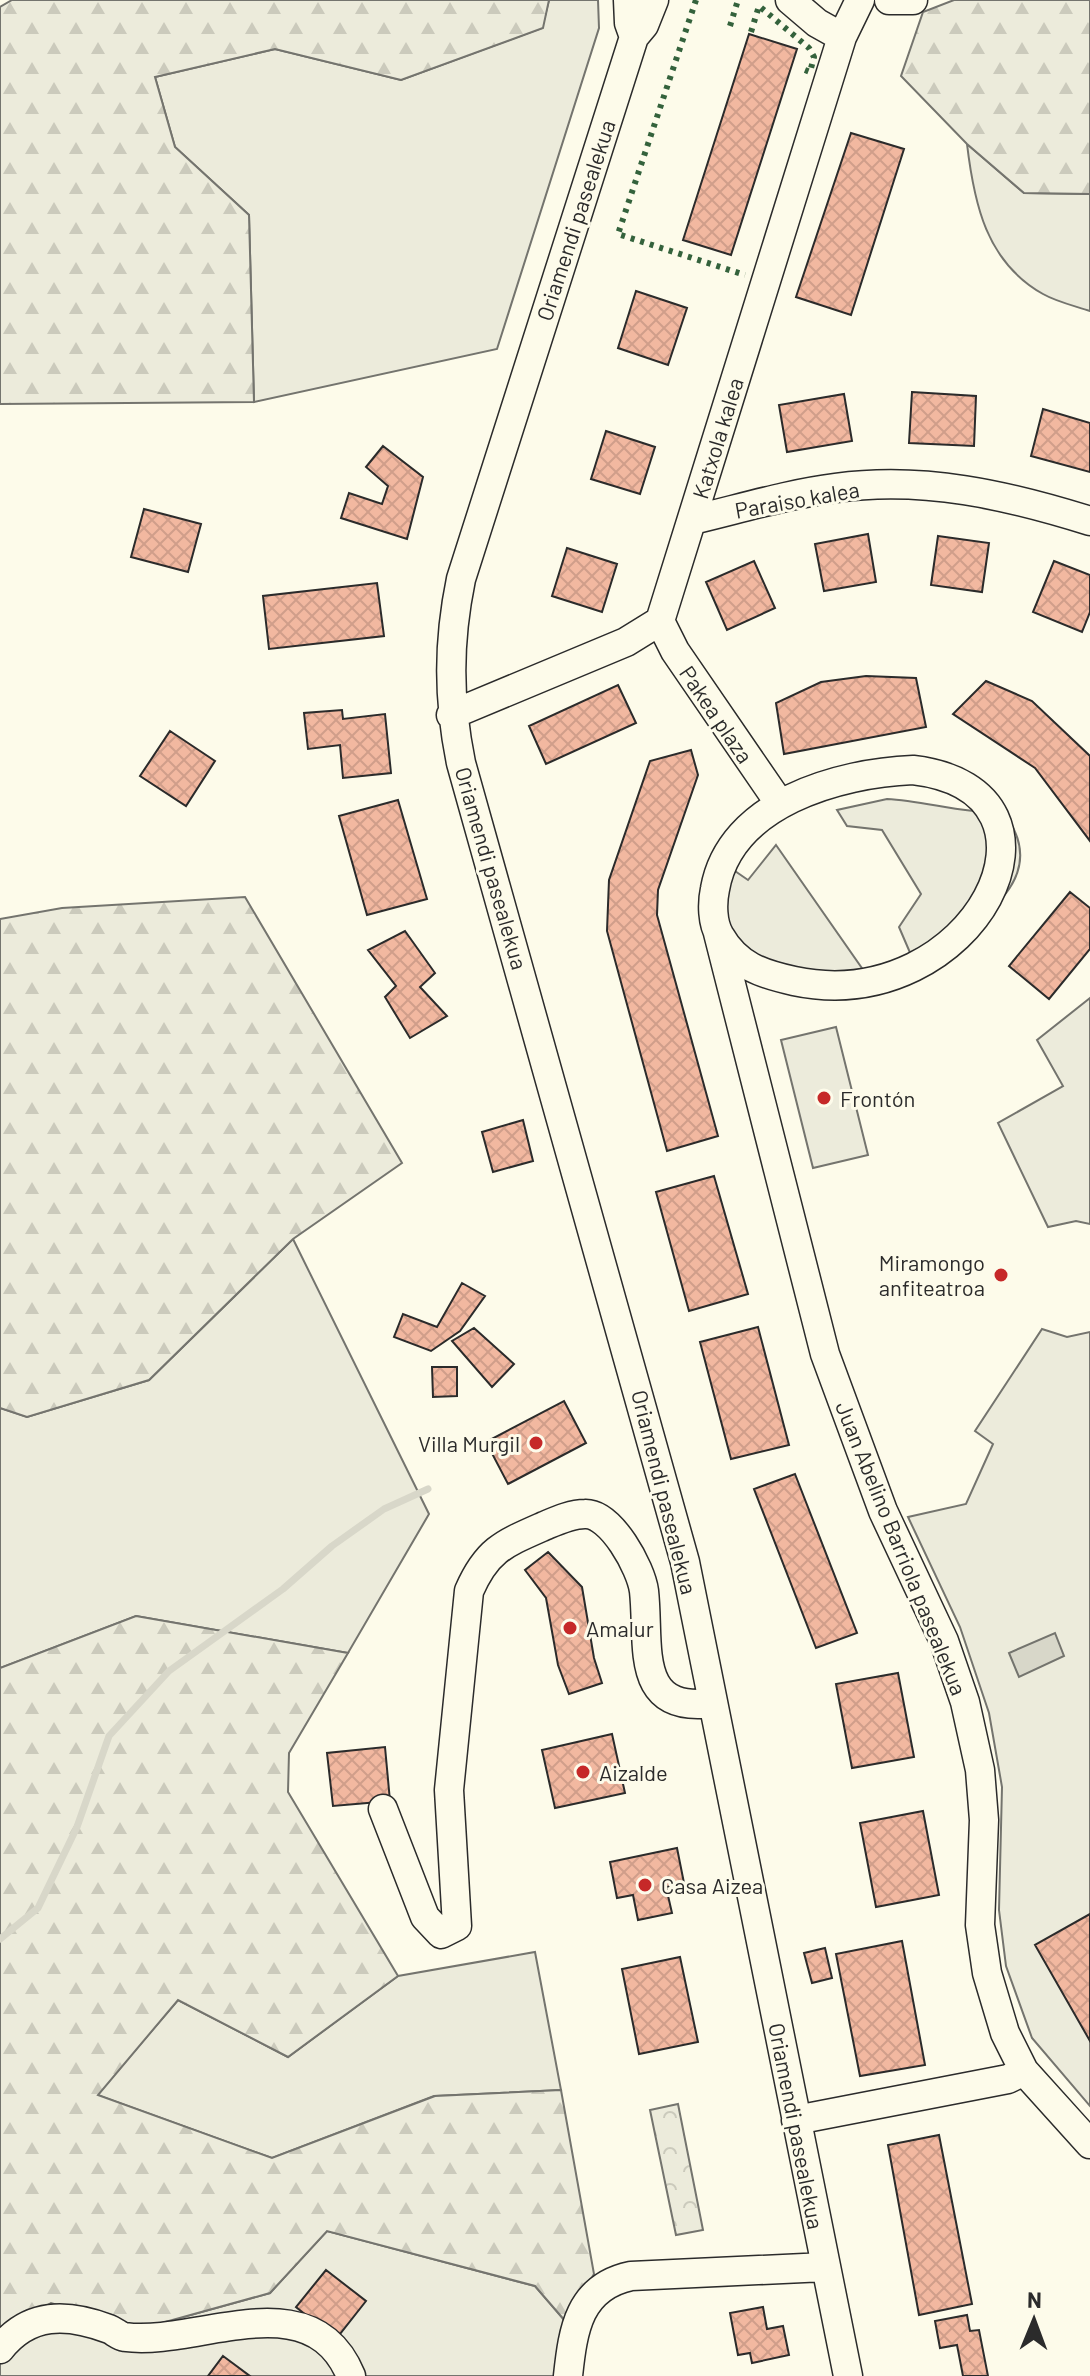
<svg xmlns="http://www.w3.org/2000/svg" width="1090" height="2376" font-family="Barlow,sans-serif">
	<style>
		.green { fill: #ecebdb; stroke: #74746e; stroke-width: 2 }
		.forest { fill: url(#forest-firs); stroke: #74746e; stroke-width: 2 }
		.park { fill: url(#park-crowns); stroke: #74746e; stroke-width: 2 }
		.water { fill: #d8d7c9; stroke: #74746e; stroke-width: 2 }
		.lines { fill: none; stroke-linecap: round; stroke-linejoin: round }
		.stream { stroke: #d8d7c9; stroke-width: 7 }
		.building { fill: url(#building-cross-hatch); stroke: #2b2b2b; stroke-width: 2 }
		.minor-casing { stroke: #2b2b2b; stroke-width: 31 }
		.minor { stroke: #fdfbea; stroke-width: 28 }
		.hedge { stroke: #34623c; stroke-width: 6; stroke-dasharray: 4 6; stroke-linecap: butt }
		.poi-dot { fill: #c62828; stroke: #fdfbea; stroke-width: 3 }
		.labels { text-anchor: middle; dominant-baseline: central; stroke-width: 6; stroke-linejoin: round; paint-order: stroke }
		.street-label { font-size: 22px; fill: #2b2b2b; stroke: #fdfbea }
		.poi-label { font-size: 22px; fill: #2b2b2b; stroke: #fdfbea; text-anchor: start }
	</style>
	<defs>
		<pattern id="forest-firs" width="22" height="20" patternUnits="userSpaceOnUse" patternTransform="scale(2)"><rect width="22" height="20" fill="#ecebdb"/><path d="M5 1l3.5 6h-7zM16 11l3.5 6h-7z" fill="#cbcabc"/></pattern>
		<pattern id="park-crowns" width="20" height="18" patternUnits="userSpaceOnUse" patternTransform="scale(2)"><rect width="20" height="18" fill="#ecebdb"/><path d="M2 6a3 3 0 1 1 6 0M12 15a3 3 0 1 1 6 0" fill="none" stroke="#cbcabc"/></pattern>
		<pattern id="building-cross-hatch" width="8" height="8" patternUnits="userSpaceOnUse" patternTransform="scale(2)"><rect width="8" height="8" fill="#f2b8a0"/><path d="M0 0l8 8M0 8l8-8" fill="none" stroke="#d09e8a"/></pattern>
	</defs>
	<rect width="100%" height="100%" fill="#fdfbea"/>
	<!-- green -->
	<path class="green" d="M 549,0 L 598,0 L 599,28 L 497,349 L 254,402 L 249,215 L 175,147 L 155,77 L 275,49 L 401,80 L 542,28 Z
		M 967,144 L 1024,193 L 1090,194 L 1090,311 C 1075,306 1057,302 1043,294 C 986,262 974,203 967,144 Z
		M 887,799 C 926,801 964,814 1003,812 C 1059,884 966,928 914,962 L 899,927 L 921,894 L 882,830 L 847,826 L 837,810 Z
		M 776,845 L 866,974 C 833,978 749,969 732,937 C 721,915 729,891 732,869 L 748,880 Z
		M 1090,998 L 1090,1224 L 1076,1221 L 1048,1227 L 998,1123 L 1063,1086 L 1037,1040 Z
		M 836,1027 L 868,1155 L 813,1168 L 781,1040 Z
		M 293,1239 L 429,1514 L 348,1653 L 136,1616 L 0,1668 L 0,1408 L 27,1417 L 149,1380 Z
		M 1042,1329 L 1067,1337 L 1090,1332 L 1090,2106 L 1032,2038 L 1006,1966 L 999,1910 L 1002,1787 L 989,1713 L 960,1627 L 908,1517 L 966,1504 L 993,1444 L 975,1431 Z
		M 535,1952 L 561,2090 L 434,2096 L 272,2158 L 97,2095 L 178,2000 L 288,2057 L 398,1976 Z
		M 327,2231 L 535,2286 L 566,2322 L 557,2376 L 0,2376 L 0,2332 L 51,2303 L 140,2329 L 270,2293 Z"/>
	<!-- forest -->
	<path class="forest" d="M 12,0 L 549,0 L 543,28 L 401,80 L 275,49 L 155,77 L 175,147 L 249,215 L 254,402 L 0,404 L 0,7 Z
		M 954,0 L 1090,0 L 1090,194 L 1024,193 L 967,144 L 901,76 L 923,12 Z
		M 245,897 L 402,1163 L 293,1239 L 149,1380 L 27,1417 L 0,1408 L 0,919 L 62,908 Z
		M 136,1616 L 348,1653 L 289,1753 L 288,1792 L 398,1976 L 288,2057 L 178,2000 L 98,2095 L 272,2158 L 435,2096 L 561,2090 L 594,2274 L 566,2322 L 535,2286 L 327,2231 L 270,2293 L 140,2329 L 51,2303 L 0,2332 L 0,1668 Z"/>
	<!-- park -->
	<path class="park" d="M 678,2104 L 703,2230 L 676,2235 L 650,2110 Z"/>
	<!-- water -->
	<path class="water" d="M 1055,1633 L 1064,1656 L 1019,1677 L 1009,1653 Z"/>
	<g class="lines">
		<!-- stream -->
		<path class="stream" d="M 0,1939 L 38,1908 L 77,1827 L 109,1736 L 169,1671 L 283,1589 L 332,1546 L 384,1509 L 428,1489"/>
	</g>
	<!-- building -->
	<path class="building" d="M 749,34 L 797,49 L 731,255 L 683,240 Z
		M 851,133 L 904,149 L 851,315 L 796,297 Z
		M 636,291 L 687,308 L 668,365 L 618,348 Z
		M 912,392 L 976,396 L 974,446 L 909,443 Z
		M 844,394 L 852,441 L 787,452 L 779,405 Z
		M 1043,409 L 1090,423 L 1090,472 L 1031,456 Z
		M 606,431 L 655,447 L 640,494 L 591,479 Z
		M 383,446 L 423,477 L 407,539 L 341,518 L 349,493 L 382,504 L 388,486 L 366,467 Z
		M 144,509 L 201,524 L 188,572 L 131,557 Z
		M 868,534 L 876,582 L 824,591 L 815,544 Z
		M 938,536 L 989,543 L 982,592 L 931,585 Z
		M 567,548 L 617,564 L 602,612 L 552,596 Z
		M 754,561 L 775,608 L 727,630 L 706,582 Z
		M 1054,561 L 1090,575 L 1090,612 L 1082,632 L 1033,612 Z
		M 377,583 L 384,636 L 269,649 L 263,596 Z
		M 866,676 L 916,678 L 926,727 L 784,754 L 776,703 L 821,682 Z
		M 986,681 L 1032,701 L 1090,756 L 1090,841 L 1035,768 L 953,714 Z
		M 618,685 L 636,723 L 546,764 L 529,726 Z
		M 342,710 L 343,719 L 385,714 L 391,773 L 343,778 L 340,745 L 308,749 L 304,713 Z
		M 170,731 L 215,761 L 186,806 L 140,776 Z
		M 691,750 L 698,775 L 658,890 L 657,915 L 718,1136 L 667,1151 L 607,931 L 609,880 L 650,761 Z
		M 398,800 L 427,899 L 367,915 L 339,816 Z
		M 1070,892 L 1090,908 L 1090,949 L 1049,999 L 1009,966 Z
		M 405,931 L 435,973 L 420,987 L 447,1016 L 410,1038 L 385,997 L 396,986 L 368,950 Z
		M 523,1120 L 533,1161 L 493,1172 L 482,1132 Z
		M 714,1176 L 748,1294 L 689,1311 L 656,1192 Z
		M 462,1283 L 485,1296 L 460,1331 L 431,1351 L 394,1337 L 403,1314 L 437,1327 Z
		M 758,1327 L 789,1445 L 731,1459 L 700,1342 Z
		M 474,1328 L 514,1364 L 492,1387 L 452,1341 Z
		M 432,1367 L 457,1367 L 457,1396 L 433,1397 Z
		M 564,1401 L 586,1443 L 508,1484 L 486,1442 Z
		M 795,1474 L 857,1633 L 816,1648 L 754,1489 Z
		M 548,1552 L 582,1587 L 594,1658 L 602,1683 L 569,1694 L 558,1665 L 546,1598 L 525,1570 Z
		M 898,1673 L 914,1757 L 852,1768 L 836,1684 Z
		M 612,1734 L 625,1793 L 555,1808 L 542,1750 Z
		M 385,1747 L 390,1801 L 333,1806 L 327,1753 Z
		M 923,1811 L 939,1895 L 876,1907 L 860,1823 Z
		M 677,1848 L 684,1883 L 666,1887 L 672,1913 L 638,1920 L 633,1895 L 617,1898 L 610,1862 Z
		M 1090,1914 L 1090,2041 L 1035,1945 Z
		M 902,1941 L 925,2065 L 860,2076 L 836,1954 Z
		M 825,1948 L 832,1978 L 812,1983 L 804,1953 Z
		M 680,1957 L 698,2042 L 639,2054 L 622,1969 Z
		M 939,2135 L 972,2304 L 919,2315 L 888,2145 Z
		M 326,2270 L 366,2301 L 336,2339 L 296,2307 Z
		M 763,2307 L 767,2329 L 783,2326 L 789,2355 L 752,2363 L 750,2353 L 738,2355 L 730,2313 Z
		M 967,2315 L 970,2331 L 979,2330 L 988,2376 L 963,2376 L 957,2345 L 940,2348 L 935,2321 Z
		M 223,2356 L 250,2376 L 208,2376 Z"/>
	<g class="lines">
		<!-- minor casing -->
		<g class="minor-casing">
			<path id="minor" d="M 628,0 L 629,23 L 634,37
				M 654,0 L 644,25 L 634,37 L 461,579 C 448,642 448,699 461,763 L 685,1562 L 848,2376
				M 790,0 L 817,23 L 842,37
				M 889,0 L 913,0
				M 692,520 C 739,509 788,494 836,488 C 924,476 1007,495 1090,521
				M 660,621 L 675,651 L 780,804
				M 451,715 L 626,642 L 660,621 L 842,37 L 860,0
				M 913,770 C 1090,791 974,1019 794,981 C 762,974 737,966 720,936 C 712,923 712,903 715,889 C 730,803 839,773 913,770 Z
				M 718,933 L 825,1354 L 883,1511 L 944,1641 L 965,1702 L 980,1770 L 984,1820 L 980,1925 L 987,1973 L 1005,2033 L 1024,2071 L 1090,2144
				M 383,1809 L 425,1917 L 441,1934 L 457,1926 L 449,1790 L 469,1591 C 487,1550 503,1544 544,1526 C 556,1521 571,1514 585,1514 C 611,1513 641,1568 644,1591 C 650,1645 633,1713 712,1703
				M 796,2120 L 1008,2079 L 1024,2071
				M 0,2349 C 29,2312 67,2313 109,2329 C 114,2331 119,2336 125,2337 C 197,2347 311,2279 351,2376
				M 568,2376 C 573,2329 579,2287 631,2276 L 825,2267"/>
		</g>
		<!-- minor -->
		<use href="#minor" class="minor"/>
		<!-- hedge -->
		<path class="hedge" d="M 696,0 L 618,234 L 745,275
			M 730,26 L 738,0
			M 751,32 L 759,6 L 809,48 L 814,57 L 810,72 L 805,70"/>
	</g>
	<!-- markers -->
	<g class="poi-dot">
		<circle cx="824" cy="1098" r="8"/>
		<circle cx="1001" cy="1275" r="8"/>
		<circle cx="536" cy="1443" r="8"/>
		<circle cx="570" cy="1628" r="8"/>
		<circle cx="583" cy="1772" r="8"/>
		<circle cx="645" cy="1885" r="8"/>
	</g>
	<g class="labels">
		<!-- street labels -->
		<g class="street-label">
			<text transform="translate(575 220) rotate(-72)">Oriamendi pasealekua</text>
			<text transform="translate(717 438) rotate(-73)">Katxola kalea</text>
			<text transform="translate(797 499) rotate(-10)">Paraiso kalea</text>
			<text transform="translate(717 714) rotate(56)">Pakea plaza</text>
			<text transform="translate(492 868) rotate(74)">Oriamendi pasealekua</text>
			<text transform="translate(665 1492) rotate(76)">Oriamendi pasealekua</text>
			<text transform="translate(902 1548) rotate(68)">Juan Abelino Barriola pasealekua</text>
			<text transform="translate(797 2126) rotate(79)">Oriamendi pasealekua</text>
		</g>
		<!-- poi labels -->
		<g class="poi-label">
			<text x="840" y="1098">Frontón</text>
			<text x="985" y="1262" text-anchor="end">Miramongo<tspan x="985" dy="25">anfiteatroa</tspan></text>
			<text x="520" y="1443" text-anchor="end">Villa Murgil</text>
			<text x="586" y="1628">Amalur</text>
			<text x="599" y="1772">Aizalde</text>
			<text x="661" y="1885">Casa Aizea</text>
		</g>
	</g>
	<!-- north arrow -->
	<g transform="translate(1034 2320) rotate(1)" stroke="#fdfbea" stroke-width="6" paint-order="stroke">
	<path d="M0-6L14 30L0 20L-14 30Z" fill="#2b2b2b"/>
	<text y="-12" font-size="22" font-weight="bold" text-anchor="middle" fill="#2b2b2b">N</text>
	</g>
</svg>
